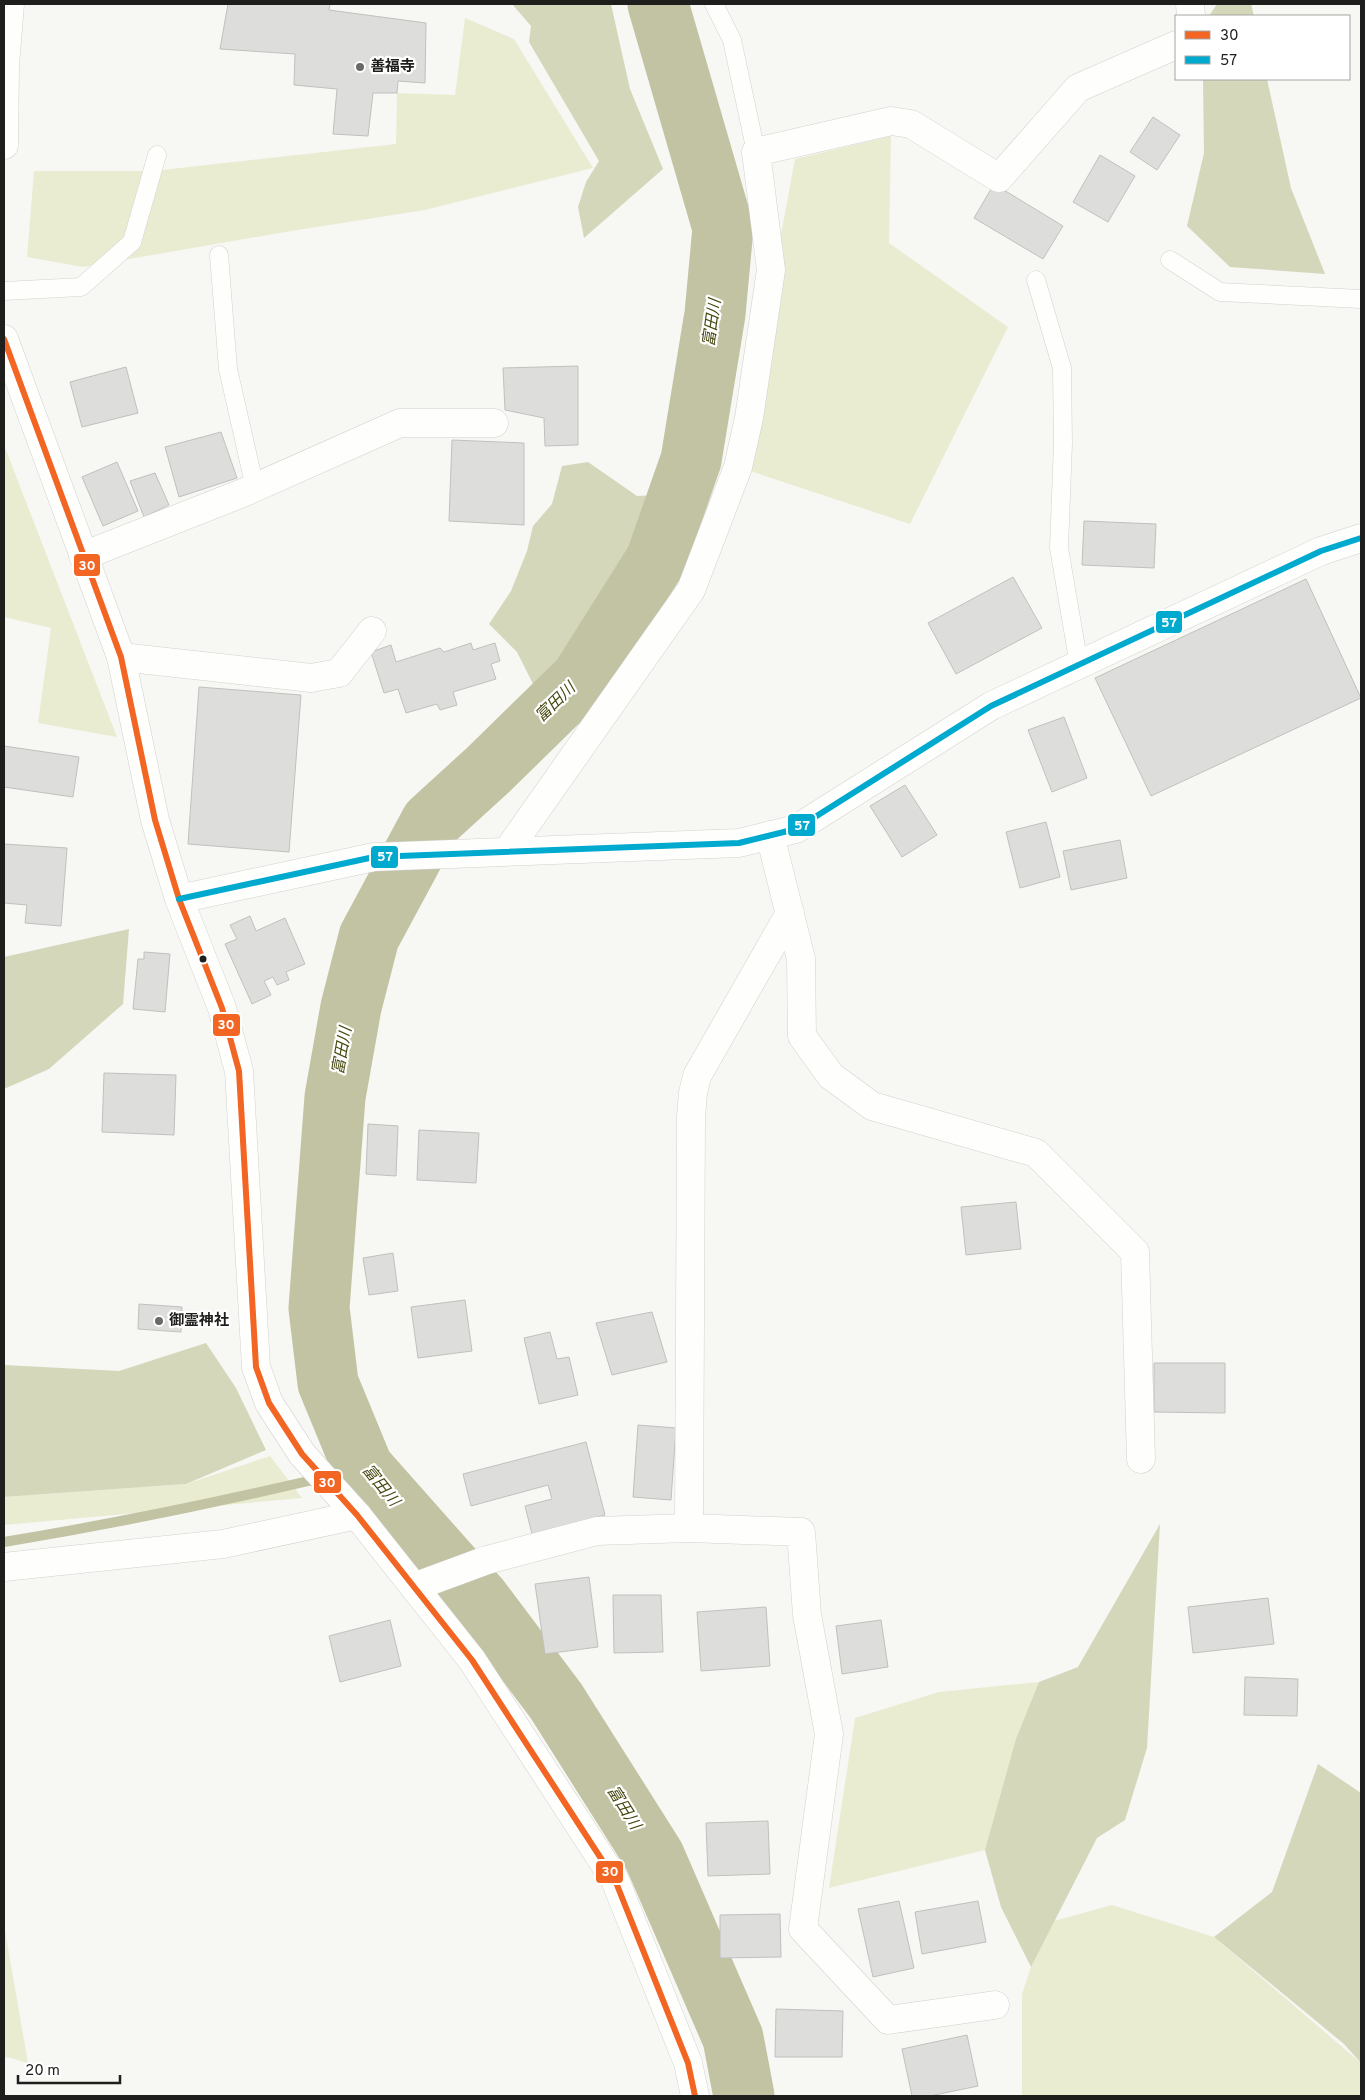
<svg xmlns="http://www.w3.org/2000/svg" width="1365" height="2100" font-family="Overpass,'Noto Sans JP',sans-serif">
	<style>
		.green { fill: #eaecd2 }
		.forest { fill: #d5d7bb }
		.lines { fill: none; stroke-linecap: round; stroke-linejoin: round }
		.stream { stroke: #c2c3a2; stroke-width: 10 }
		.river { stroke: #c2c3a2; stroke-width: 61 }
		.building { fill: #dddddb; stroke: #c0c0be }
		.service-casing { stroke: #d1d1cf; stroke-width: 19 }
		.minor-casing { stroke: #d1d1cf; stroke-width: 29 }
		.tertiary-casing { stroke: #d1d1cf; stroke-width: 29 }
		.service { stroke: #fefefd; stroke-width: 18 }
		.minor { stroke: #fefefd; stroke-width: 28 }
		.tertiary { stroke: #fefefd; stroke-width: 28 }
		.bus-1-casing { stroke: #fff; stroke-width: 10 }
		.bus-2-casing { stroke: #fff; stroke-width: 10 }
		.bus-1 { stroke: #f26522; stroke-width: 6 }
		.bus-2 { stroke: #00a9ce; stroke-width: 6 }
		.poi-dot { fill: #6a6a68; stroke: #fff; stroke-width: 2 }
		.bus-dot { fill: #1e1e1c; stroke: #fff; stroke-width: 2 }
		.labels { text-anchor: middle; dominant-baseline: central; stroke-width: 4.5; stroke-linejoin: round; paint-order: stroke }
		.poi-label { font-size: 15px; font-weight: bold; fill: #1e1e1c; stroke: #fff; text-anchor: start }
		.water-label { font-size: 16px; font-style: italic; fill: #474810; stroke: #fff }
		.line-badge { stroke: #fff; stroke-width: 2 }
		.badge-label { font-size: 14px; text-anchor: middle; font-weight: bold; fill: #fff }
	</style>
	<rect width="100%" height="100%" fill="#f7f7f4"/>
	<!-- green -->
	<path class="green" d="M 465,18 L 514,39 L 593,168 L 425,210 L 291,231 L 83,267 L 27,257 L 34,171 L 153,171 L 396,144 L 397,93 L 455,95 Z
		M 891,136 L 889,243 L 1008,327 L 910,524 L 738,467 L 795,159 Z
		M 4,445 L 117,737 L 38,723 L 51,628 L 4,617 Z
		M 270,1456 L 302,1498 L 4,1525 L 4,1497 L 186,1484 Z
		M 1039,1682 L 985,1850 L 829,1888 L 855,1718 L 939,1692 Z
		M 1112,1905 L 1214,1937 L 1361,2063 L 1361,2096 L 1022,2096 L 1022,1994 L 1031,1967 L 1054,1921 Z
		M 4,1925 L 28,2063 L 7,2057 L 4,2059 Z"/>
	<!-- forest -->
	<path class="forest" d="M 512,4 L 611,4 L 630,89 L 663,169 L 584,238 L 578,207 L 586,182 L 599,161 L 529,42 L 531,26 Z
		M 1217,4 L 1251,4 L 1254,16 L 1209,16 Z
		M 1203,79 L 1267,79 L 1291,188 L 1325,274 L 1230,267 L 1187,226 L 1204,153 Z
		M 588,462 L 637,496 L 659,495 L 634,566 L 565,684 L 537,692 L 517,652 L 489,624 L 511,591 L 527,551 L 533,526 L 552,504 L 562,466 Z
		M 129,929 L 123,1004 L 49,1069 L 4,1089 L 4,957 Z
		M 206,1343 L 236,1388 L 266,1450 L 186,1484 L 4,1497 L 4,1365 L 119,1371 Z
		M 1160,1524 L 1147,1748 L 1125,1820 L 1097,1838 L 1031,1967 L 1001,1907 L 985,1850 L 1016,1739 L 1039,1682 L 1078,1667 Z
		M 1318,1764 L 1361,1793 L 1361,2063 L 1344,2044 L 1214,1937 L 1272,1892 Z"/>
	<g class="lines">
		<!-- stream -->
		<path class="stream" d="M 4,1542 C 125,1522 244,1497 363,1468"/>
		<!-- river -->
		<path class="river" d="M 658,4 L 723,228 L 715,314 L 691,460 L 656,560 L 581,679 L 488,770 L 431,822 L 369,937 L 351,1007 L 335,1097 L 319,1308 L 328,1383 L 363,1468 L 480,1600 L 556,1701 L 654,1856 L 733,2038 L 744,2096"/>
	</g>
	<!-- building -->
	<path class="building" d="M 228,4 L 330,4 L 329,10 L 426,23 L 425,83 L 398,81 L 397,93 L 373,93 L 368,136 L 333,134 L 337,89 L 294,85 L 295,54 L 220,49 Z
		M 1153,117 L 1180,135 L 1157,170 L 1130,152 Z
		M 1100,155 L 1135,176 L 1108,222 L 1073,202 Z
		M 994,184 L 1063,226 L 1043,259 L 974,218 Z
		M 578,366 L 578,445 L 545,446 L 544,418 L 505,410 L 503,368 Z
		M 126,367 L 138,413 L 82,427 L 70,382 Z
		M 221,432 L 237,478 L 179,497 L 165,447 Z
		M 452,440 L 524,443 L 524,525 L 449,521 Z
		M 117,462 L 138,511 L 103,526 L 82,477 Z
		M 155,473 L 169,505 L 144,517 L 130,481 Z
		M 1084,521 L 1156,524 L 1154,568 L 1082,565 Z
		M 1013,577 L 1042,628 L 956,674 L 928,623 Z
		M 1306,579 L 1361,698 L 1151,796 L 1095,678 Z
		M 471,643 L 473,650 L 495,643 L 500,661 L 491,664 L 496,679 L 453,692 L 457,705 L 440,710 L 437,704 L 406,713 L 398,689 L 384,693 L 371,652 L 391,645 L 396,662 L 440,648 L 444,652 Z
		M 199,687 L 301,695 L 289,852 L 188,844 Z
		M 1064,717 L 1087,778 L 1052,792 L 1028,730 Z
		M 4,746 L 79,757 L 73,797 L 4,787 Z
		M 905,785 L 937,835 L 902,857 L 870,806 Z
		M 1046,822 L 1060,877 L 1020,888 L 1006,832 Z
		M 1120,840 L 1127,878 L 1071,890 L 1063,851 Z
		M 4,844 L 67,848 L 61,926 L 25,923 L 27,905 L 4,903 Z
		M 250,916 L 256,931 L 285,918 L 305,964 L 286,972 L 289,980 L 277,985 L 273,977 L 264,981 L 271,995 L 252,1004 L 225,944 L 237,939 L 230,925 Z
		M 144,952 L 170,954 L 165,1012 L 133,1009 L 138,959 L 144,959 Z
		M 104,1073 L 176,1075 L 174,1135 L 102,1132 Z
		M 368,1124 L 398,1126 L 396,1176 L 366,1174 Z
		M 419,1130 L 479,1133 L 476,1183 L 417,1180 Z
		M 1016,1202 L 1021,1249 L 966,1255 L 961,1207 Z
		M 393,1253 L 398,1291 L 369,1295 L 363,1258 Z
		M 465,1300 L 472,1351 L 418,1358 L 411,1307 Z
		M 139,1304 L 182,1307 L 181,1332 L 138,1329 Z
		M 652,1312 L 667,1362 L 612,1375 L 596,1323 Z
		M 550,1332 L 557,1359 L 569,1357 L 578,1395 L 539,1404 L 524,1338 Z
		M 1154,1363 L 1225,1363 L 1225,1413 L 1154,1412 Z
		M 638,1425 L 676,1428 L 671,1500 L 633,1497 Z
		M 586,1442 L 605,1515 L 532,1534 L 525,1506 L 552,1499 L 548,1485 L 471,1506 L 463,1474 Z
		M 589,1577 L 598,1647 L 545,1654 L 535,1584 Z
		M 613,1595 L 661,1595 L 663,1652 L 614,1653 Z
		M 1268,1598 L 1274,1644 L 1193,1653 L 1188,1607 Z
		M 766,1607 L 770,1666 L 701,1671 L 697,1612 Z
		M 390,1620 L 401,1666 L 340,1682 L 329,1636 Z
		M 881,1620 L 888,1667 L 842,1674 L 836,1626 Z
		M 1245,1677 L 1298,1679 L 1297,1716 L 1244,1715 Z
		M 768,1821 L 770,1874 L 708,1876 L 706,1823 Z
		M 899,1901 L 914,1968 L 873,1977 L 858,1909 Z
		M 978,1901 L 986,1942 L 922,1954 L 915,1912 Z
		M 780,1914 L 781,1957 L 720,1958 L 720,1915 Z
		M 776,2009 L 843,2011 L 842,2057 L 775,2057 Z
		M 967,2035 L 978,2086 L 930,2096 L 912,2096 L 902,2049 Z"/>
	<g class="lines">
		<!-- service casing -->
		<g class="service-casing">
			<path id="service" d="M 714,4 L 732,40 L 756,152
				M 219,255 L 228,369 L 255,488
				M 1170,260 L 1220,292 L 1361,299
				M 1036,280 L 1062,368 L 1063,443 L 1059,548 L 1079,665
				M 4,291 L 81,287 L 132,242 L 157,155"/>
		</g>
		<!-- minor casing -->
		<g class="minor-casing">
			<path id="minor" d="M 1190,4 L 1191,16
				M 83,556 L 245,492 L 400,423 L 494,423
				M 121,657 L 311,678 L 339,673 L 372,631
				M 770,835 L 801,959 L 802,1036 L 831,1076 L 872,1106 L 1036,1153 L 1135,1252 L 1141,1459
				M 508,850 L 691,590 L 738,467 L 749,418 L 771,270 L 756,152 L 891,121 L 911,124 L 999,178 L 1078,88 L 1176,45
				M 689,1528 L 691,1117 L 693,1093 L 697,1076 L 790,913
				M 4,1567 L 223,1544 L 357,1515
				M 414,1587 L 487,1560 L 597,1531 L 689,1528 L 801,1532 L 807,1615 L 829,1734 L 803,1929 L 888,2020 L 995,2005"/>
		</g>
		<!-- tertiary casing -->
		<g class="tertiary-casing">
			<path id="tertiary" d="M 4,145 L 5,65 L 10,4
				M 4,339 L 121,657 L 155,820 L 179,899 L 222,1008 L 239,1071 L 256,1367 L 269,1403 L 302,1454 L 357,1515 L 472,1660 L 615,1880 L 688,2063 L 695,2096
				M 179,899 L 374,857 L 739,843 L 796,829 L 991,706 L 1321,551 L 1361,538"/>
		</g>
		<!-- service -->
		<use href="#service" class="service"/>
		<!-- minor -->
		<use href="#minor" class="minor"/>
		<!-- tertiary -->
		<use href="#tertiary" class="tertiary"/>
		<!-- bus-1 casing -->
		<g class="bus-1-casing">
			<path id="bus-1" d="M 4,339 L 121,657 L 155,820 L 179,899 L 222,1008 L 239,1071 L 256,1367 L 269,1403 L 302,1454 L 357,1515 L 472,1660 L 615,1880 L 688,2063 L 695,2096"/>
		</g>
		<!-- bus-2 casing -->
		<g class="bus-2-casing">
			<path id="bus-2" d="M 179,899 L 374,857 L 739,843 L 796,829 L 991,706 L 1321,551 L 1361,538"/>
		</g>
		<!-- bus-1 -->
		<use href="#bus-1" class="bus-1"/>
		<!-- bus-2 -->
		<use href="#bus-2" class="bus-2"/>
	</g>
	<!-- markers -->
	<g class="poi-dot">
		<circle cx="360" cy="67" r="5"/>
		<circle cx="159" cy="1321" r="5"/>
	</g>
	<circle class="bus-dot" cx="203" cy="959" r="4.5"/>
	<g class="labels">
		<!-- poi labels -->
		<g class="poi-label">
			<text x="370" y="67">善福寺</text>
			<text x="169" y="1321">御霊神社</text>
		</g>
		<!-- water labels -->
		<g class="water-label">
			<text transform="translate(713 323) rotate(-82)">富田川</text>
			<text transform="translate(556 703) rotate(-44)">富田川</text>
			<text transform="translate(343 1051) rotate(-80)">富田川</text>
			<text transform="translate(380 1486) rotate(51)">富田川</text>
			<text transform="translate(623 1808) rotate(58)">富田川</text>
		</g>
	</g>
	<g class="line-badge">
		<rect x="73" y="553" width="28" height="24" rx="5" fill="#f26522"/>
		<rect x="1155" y="610" width="28" height="24" rx="5" fill="#00a9ce"/>
		<rect x="787" y="813" width="29" height="24" rx="5" fill="#00a9ce"/>
		<rect x="370" y="845" width="29" height="24" rx="5" fill="#00a9ce"/>
		<rect x="212" y="1013" width="29" height="24" rx="5" fill="#f26522"/>
		<rect x="313" y="1470" width="29" height="24" rx="5" fill="#f26522"/>
		<rect x="595" y="1860" width="29" height="24" rx="5" fill="#f26522"/>
	</g>
	<g class="badge-label">
		<text x="87" y="570">30</text>
		<text x="1169" y="627">57</text>
		<text x="802" y="830">57</text>
		<text x="385" y="861">57</text>
		<text x="226" y="1029">30</text>
		<text x="327" y="1487">30</text>
		<text x="610" y="1876">30</text>
	</g>
	<!-- border -->
	<rect width="1365" height="2100" fill="none" stroke="#1e1e1c" stroke-width="10"/>
	<!-- legend -->
	<rect x="1175" y="15" width="175" height="65" fill="#ffffff" stroke="#a5a5a4"/>
	<rect x="1185" y="31" width="25" height="8" fill="#f26522" stroke="#a5a5a4"/>
	<text x="1220" y="40" font-size="15" fill="#1e1e1c">30</text>
	<rect x="1185" y="56" width="25" height="8" fill="#00a9ce" stroke="#a5a5a4"/>
	<text x="1220" y="65" font-size="15" fill="#1e1e1c">57</text>
	<!-- scale -->
	<path d="M18 2075v8h102v-8" fill="none" stroke="#1e1e1c" stroke-width="2.5"/>
	<text x="25" y="2075" font-size="15" fill="#1e1e1c" stroke="#ffffff" stroke-width="4" paint-order="stroke">20 m</text>
</svg>
